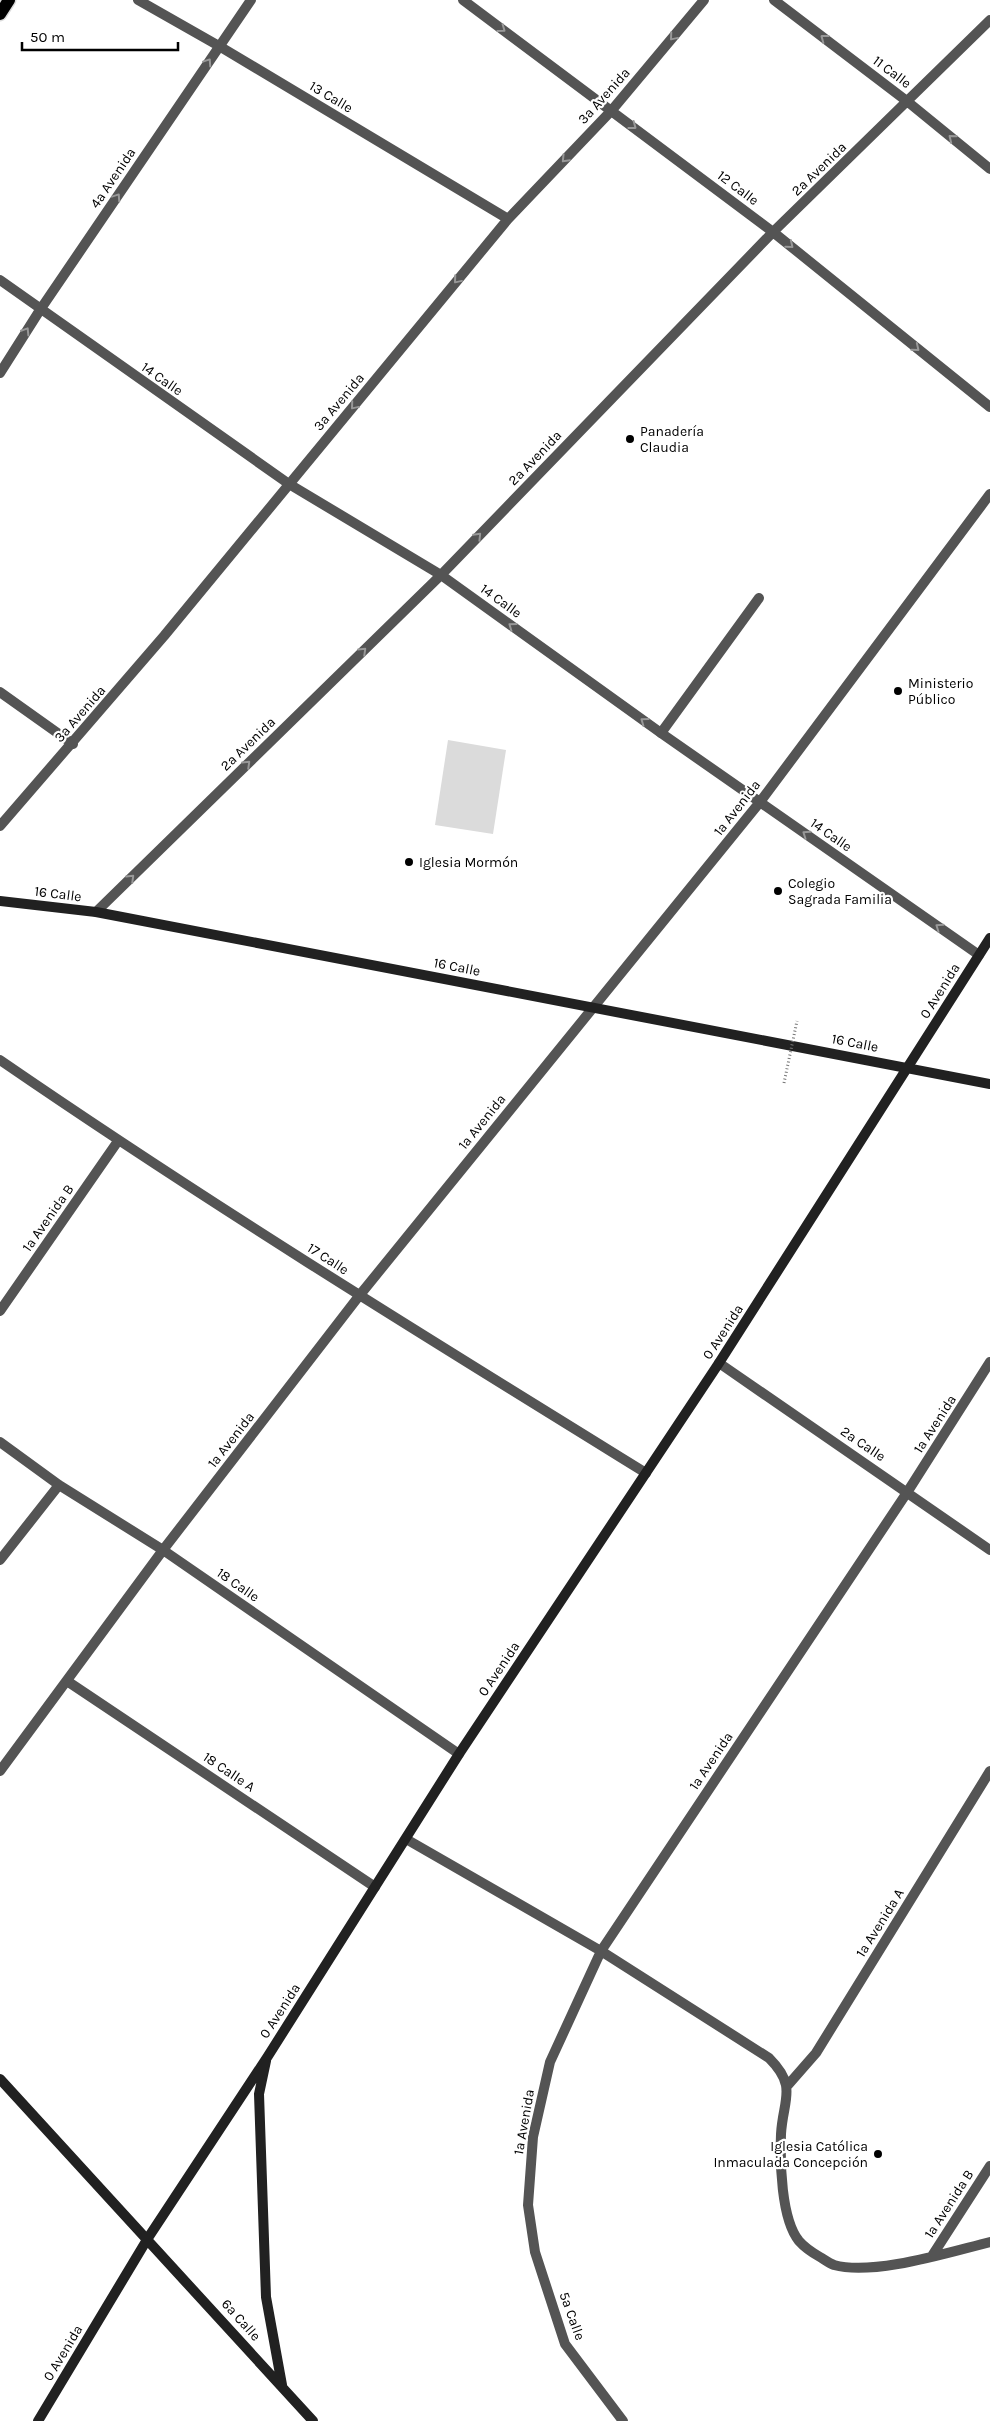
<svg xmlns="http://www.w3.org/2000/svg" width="990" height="2421" font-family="Karla,sans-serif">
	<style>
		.green { fill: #dbdbdb }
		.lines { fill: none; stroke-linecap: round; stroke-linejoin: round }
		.primary-casing { stroke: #dbdbdb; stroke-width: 15 }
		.lane { stroke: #545454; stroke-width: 10 }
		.street { stroke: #545454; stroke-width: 10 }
		.secondary { stroke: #212121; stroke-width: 10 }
		.primary { stroke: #000; stroke-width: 12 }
		.path-bridge { stroke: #767676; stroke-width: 3; stroke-dasharray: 1 2.5; stroke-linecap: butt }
		.oneway { stroke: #989898 }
		.poi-dot { fill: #000; stroke: #fff; stroke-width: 2 }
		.labels { text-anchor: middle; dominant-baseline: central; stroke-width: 4.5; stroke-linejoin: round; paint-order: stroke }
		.street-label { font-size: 14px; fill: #000; stroke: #fff }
		.poi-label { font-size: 14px; fill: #000; stroke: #fff; text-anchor: start }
	</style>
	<rect width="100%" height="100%" fill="#fff"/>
	<!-- green -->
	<path class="green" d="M 448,740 L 506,750 L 493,834 L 435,825 Z"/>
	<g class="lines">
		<!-- primary casing -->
		<g class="primary-casing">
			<path id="primary" d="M 0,14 L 9,0"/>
		</g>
		<!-- lane -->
		<path class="lane" d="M 661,733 L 759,598"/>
		<!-- street -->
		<path class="street" d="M 138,0 L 219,46 L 508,219
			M 463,0 L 773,232 L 990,407
			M 774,0 L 908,102 L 990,169
			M 0,280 L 289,484 L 441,575 L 661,733 L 979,955
			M 0,373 L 40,310 L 251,0
			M 0,692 L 73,744
			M 0,826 L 164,636 L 508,219 L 612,110 L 704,0
			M 96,912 L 441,575 L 773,232 L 990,20
			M 0,1060 C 211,1205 429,1339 646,1473
			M 0,1311 L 118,1141
			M 719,1363 L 990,1550
			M 0,1442 L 59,1485 L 163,1550 L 459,1754
			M 0,1560 L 59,1485
			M 67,1681 L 375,1887
			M 0,1771 L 163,1550 L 359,1296 L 760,802 L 990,494
			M 406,1839 L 601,1951 L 769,2058 C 798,2087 783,2099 781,2134 C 780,2162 781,2219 799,2241 C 805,2248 813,2253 820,2257 C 825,2260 829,2263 834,2265 C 874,2276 949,2252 990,2242
			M 788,2085 L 816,2053 L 990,1771
			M 932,2256 L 990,2166
			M 623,2421 L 565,2344 L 535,2252 L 528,2205 L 533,2137 L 550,2062 L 601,1951 L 908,1491 L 990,1362"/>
		<!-- secondary -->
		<path class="secondary" d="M 0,901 L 96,912 L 990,1084
			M 266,2061 L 259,2094 L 266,2297 L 282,2385
			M 0,2079 L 313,2421
			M 38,2421 L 148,2238 L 268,2056 L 459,1754 L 719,1363 L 990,938"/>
		<!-- primary -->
		<use href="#primary" class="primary"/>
		<!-- path-bridge -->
		<path class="path-bridge" d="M 784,1083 L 797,1021"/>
	</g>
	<!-- one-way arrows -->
	<defs><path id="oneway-chevron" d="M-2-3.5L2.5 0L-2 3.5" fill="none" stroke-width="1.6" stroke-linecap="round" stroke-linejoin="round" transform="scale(1.25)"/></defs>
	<g class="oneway">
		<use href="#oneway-chevron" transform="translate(502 29) rotate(36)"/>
		<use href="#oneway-chevron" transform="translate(673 37) rotate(130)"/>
		<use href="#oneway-chevron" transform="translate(824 38) rotate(-143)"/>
		<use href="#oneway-chevron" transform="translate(208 62) rotate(-56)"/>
		<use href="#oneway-chevron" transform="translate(633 126) rotate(37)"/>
		<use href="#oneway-chevron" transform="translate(952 138) rotate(-141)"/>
		<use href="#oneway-chevron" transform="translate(565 159) rotate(134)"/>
		<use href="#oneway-chevron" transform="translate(117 197) rotate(-56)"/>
		<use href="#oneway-chevron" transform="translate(790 245) rotate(39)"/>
		<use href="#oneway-chevron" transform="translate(457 280) rotate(130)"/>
		<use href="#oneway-chevron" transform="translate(26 331) rotate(-58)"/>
		<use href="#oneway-chevron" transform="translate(916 348) rotate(39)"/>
		<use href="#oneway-chevron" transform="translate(354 406) rotate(130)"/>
		<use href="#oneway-chevron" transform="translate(478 536) rotate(-46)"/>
		<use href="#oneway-chevron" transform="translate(512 626) rotate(-144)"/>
		<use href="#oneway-chevron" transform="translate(363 651) rotate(-44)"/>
		<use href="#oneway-chevron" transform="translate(644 721) rotate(-144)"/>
		<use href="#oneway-chevron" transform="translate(247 764) rotate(-44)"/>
		<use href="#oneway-chevron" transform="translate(806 834) rotate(-145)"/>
		<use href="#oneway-chevron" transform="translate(131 878) rotate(-44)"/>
		<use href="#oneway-chevron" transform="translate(939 927) rotate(-145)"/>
	</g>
	<!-- markers -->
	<g class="poi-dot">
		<circle cx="630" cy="439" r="5"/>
		<circle cx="898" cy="691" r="5"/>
		<circle cx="409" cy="862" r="5"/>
		<circle cx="778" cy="891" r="5"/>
		<circle cx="878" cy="2154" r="5"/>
	</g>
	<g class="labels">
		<!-- street labels -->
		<g class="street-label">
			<text transform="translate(892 72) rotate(37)">11 Calle</text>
			<text transform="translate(604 96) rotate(-48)">3a Avenida</text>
			<text transform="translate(331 97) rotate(31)">13 Calle</text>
			<text transform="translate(819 169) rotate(-44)">2a Avenida</text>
			<text transform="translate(113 178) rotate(-56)">4a Avenida</text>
			<text transform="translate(738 188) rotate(37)">12 Calle</text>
			<text transform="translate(162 379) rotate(35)">14 Calle</text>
			<text transform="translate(339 402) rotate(-50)">3a Avenida</text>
			<text transform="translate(535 458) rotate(-46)">2a Avenida</text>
			<text transform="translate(501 601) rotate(36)">14 Calle</text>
			<text transform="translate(80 714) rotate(-49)">3a Avenida</text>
			<text transform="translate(248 744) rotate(-44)">2a Avenida</text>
			<text transform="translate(737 808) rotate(-52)">1a Avenida</text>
			<text transform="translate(831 835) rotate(35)">14 Calle</text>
			<text transform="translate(58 894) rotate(7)">16 Calle</text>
			<text transform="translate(457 967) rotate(11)">16 Calle</text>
			<text transform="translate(940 991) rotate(-58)">0 Avenida</text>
			<text transform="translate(855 1043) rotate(11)">16 Calle</text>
			<text transform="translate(482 1122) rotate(-51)">1a Avenida</text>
			<text transform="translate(48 1218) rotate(-55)">1a Avenida B</text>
			<text transform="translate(328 1259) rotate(33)">17 Calle</text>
			<text transform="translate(723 1332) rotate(-57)">0 Avenida</text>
			<text transform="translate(935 1424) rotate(-57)">1a Avenida</text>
			<text transform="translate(231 1440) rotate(-52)">1a Avenida</text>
			<text transform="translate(863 1444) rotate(34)">2a Calle</text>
			<text transform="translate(238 1585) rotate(35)">18 Calle</text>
			<text transform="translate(499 1669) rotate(-56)">0 Avenida</text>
			<text transform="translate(711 1761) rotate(-56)">1a Avenida</text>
			<text transform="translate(229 1772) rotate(34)">18 Calle A</text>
			<text transform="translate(880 1923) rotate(-58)">1a Avenida A</text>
			<text transform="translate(280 2011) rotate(-57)">0 Avenida</text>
			<text transform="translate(524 2122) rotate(-80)">1a Avenida</text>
			<text transform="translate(949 2204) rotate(-57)">1a Avenida B</text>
			<text transform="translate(572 2316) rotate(70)">5a Calle</text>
			<text transform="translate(241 2320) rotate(48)">6a Calle</text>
			<text transform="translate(63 2353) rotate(-59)">0 Avenida</text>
		</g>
		<!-- poi labels -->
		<g class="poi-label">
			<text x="640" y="431">Panadería<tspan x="640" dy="16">Claudia</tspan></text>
			<text x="908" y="683">Ministerio<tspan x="908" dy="16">Público</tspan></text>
			<text x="419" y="862">Iglesia Mormón</text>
			<text x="788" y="883">Colegio<tspan x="788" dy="16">Sagrada Familia</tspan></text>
			<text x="868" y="2146" text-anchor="end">Iglesia Católica<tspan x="868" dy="16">Inmaculada Concepción</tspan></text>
		</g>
	</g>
	<!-- scale -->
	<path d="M22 42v8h156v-8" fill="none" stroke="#000000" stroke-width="2.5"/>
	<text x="30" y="42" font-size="15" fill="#000000" stroke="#ffffff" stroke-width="4" paint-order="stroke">50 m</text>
</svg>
